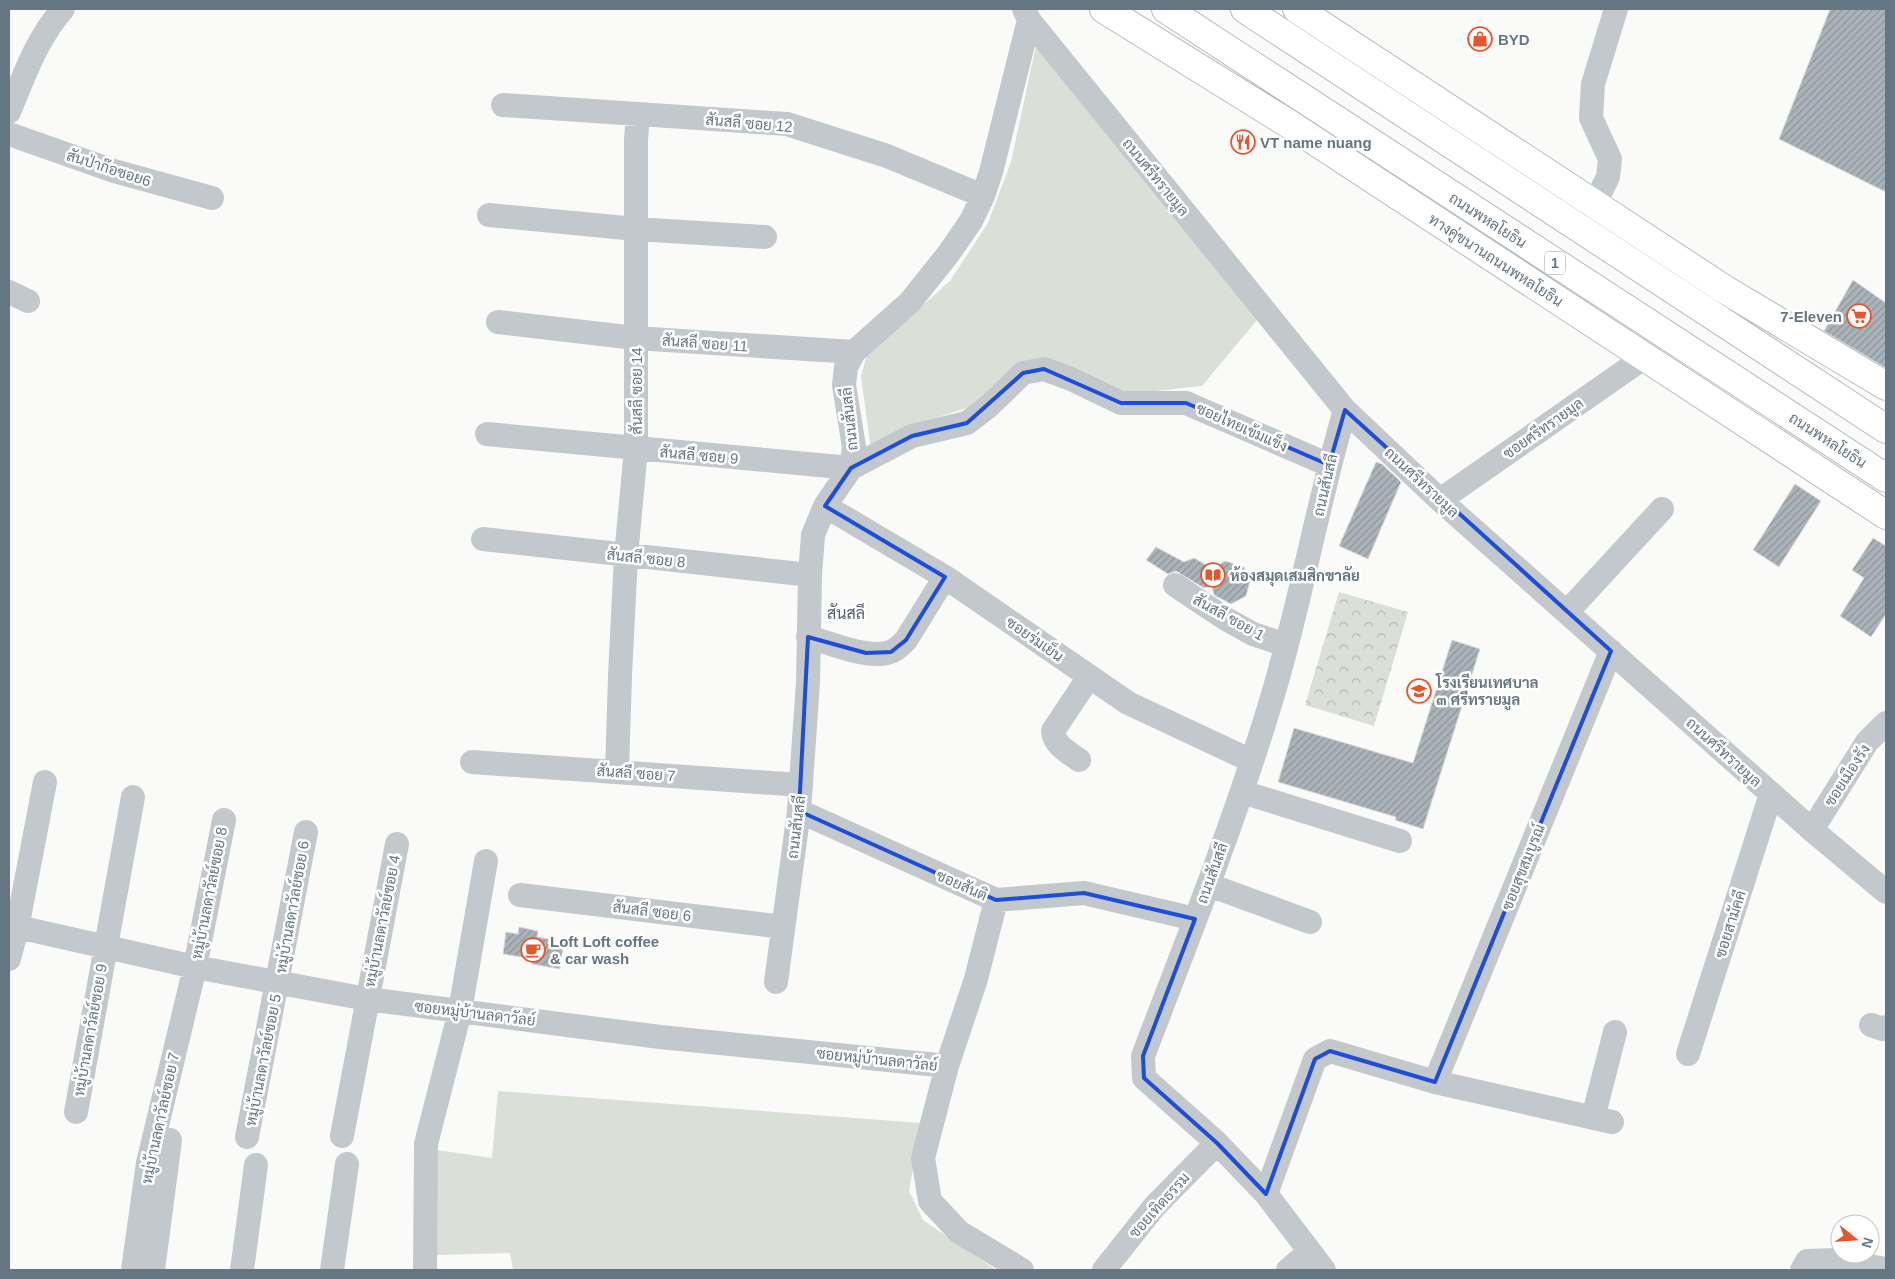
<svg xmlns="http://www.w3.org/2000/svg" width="1895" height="1279" font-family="Helvetica,Sarabun,sans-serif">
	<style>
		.grass { fill: #dadfd7 }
		.park { fill: url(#park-crowns) }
		.building { fill: url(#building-hatch); stroke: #dcdcda }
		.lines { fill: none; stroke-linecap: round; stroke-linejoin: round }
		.major-casing { stroke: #b5babe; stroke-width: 30 }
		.minor { stroke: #c3c8cc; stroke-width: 24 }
		.major { stroke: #fff; stroke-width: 28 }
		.marked { fill: none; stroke: #1d4ed8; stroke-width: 4; stroke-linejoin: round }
		.labels { text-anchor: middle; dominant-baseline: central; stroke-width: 5; stroke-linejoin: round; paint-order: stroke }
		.shield { fill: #fff; stroke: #939fa8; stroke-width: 1 }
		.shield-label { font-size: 14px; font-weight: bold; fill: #657683 }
		.poi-label { font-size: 15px; font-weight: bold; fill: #657683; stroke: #fff; text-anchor: start }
		.street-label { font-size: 15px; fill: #657683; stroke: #fff }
		.neighbourhood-label { font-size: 16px; fill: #57646e; stroke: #fff }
	</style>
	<defs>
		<pattern id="park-crowns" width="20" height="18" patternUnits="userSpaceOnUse" patternTransform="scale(1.25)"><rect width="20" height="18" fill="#dadfd7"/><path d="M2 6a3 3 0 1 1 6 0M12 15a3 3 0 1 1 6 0" fill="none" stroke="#b4b9b4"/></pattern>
		<pattern id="building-hatch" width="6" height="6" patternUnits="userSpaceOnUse" patternTransform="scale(1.25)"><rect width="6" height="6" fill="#aab3b9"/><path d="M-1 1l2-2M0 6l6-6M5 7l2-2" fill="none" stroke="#8e969c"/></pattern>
	</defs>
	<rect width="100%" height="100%" fill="#fafaf8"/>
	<!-- grass -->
	<path class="grass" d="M 1037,41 L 1258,319 L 1202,386 L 1127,394 L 1044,357 L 1023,361 L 970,407 L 913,425 L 871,450 L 861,376 L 867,355 L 950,281 L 988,223 L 1011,162 Z
		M 498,1091 L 921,1123 L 909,1191 L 923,1220 L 996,1270 L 513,1270 L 510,1253 L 435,1255 L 437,1150 L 492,1158 Z"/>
	<!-- park -->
	<path class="park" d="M 1339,592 L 1408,612 L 1374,726 L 1305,705 Z"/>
	<!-- building -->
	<path class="building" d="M 1830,9 L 1886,9 L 1886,192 L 1779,139 Z
		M 1853,280 L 1886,303 L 1886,368 L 1824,331 Z
		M 1376,462 L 1382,464 L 1401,482 L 1368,559 L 1339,546 Z
		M 1795,484 L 1821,501 L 1779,567 L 1753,550 Z
		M 1873,538 L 1886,546 L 1886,614 L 1871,637 L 1840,616 L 1864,578 L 1852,570 Z
		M 1156,547 L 1184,562 L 1194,558 L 1213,569 L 1225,561 L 1244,567 L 1250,581 L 1246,596 L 1231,604 L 1214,595 L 1212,586 L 1204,588 L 1176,571 L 1168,574 L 1146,560 Z
		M 1452,640 L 1480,649 L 1423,829 L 1395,820 L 1396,817 L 1278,782 L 1294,728 L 1413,763 Z
		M 519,927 L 538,931 L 537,937 L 549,939 L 548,944 L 563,947 L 560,969 L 532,964 L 533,959 L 503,954 L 506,932 L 518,934 Z"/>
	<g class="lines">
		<!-- major casing -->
		<g class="major-casing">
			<path id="major" d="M 1104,9 L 1289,124 L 1886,515
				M 1166,9 L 1886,478
				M 1245,9 L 1886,429
				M 1297,9 L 1724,289 L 1886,386"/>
		</g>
		<!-- minor -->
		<path class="minor" d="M 1024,9 L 1029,20 L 1345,410 L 1440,500 L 1812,830 L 1886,892
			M 503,105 L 787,124 L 887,156 L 983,196
			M 9,112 C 24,76 37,38 63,9
			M 9,134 L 114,171 L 212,198
			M 1594,205 L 1608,177 L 1610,159 L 1591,118 L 1593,84 L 1616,9
			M 489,215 L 636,229 L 765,237
			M 9,292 L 28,301
			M 498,322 L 635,338 L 854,352
			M 487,434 L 851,468 L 912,436 L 967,423 L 989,406 L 1023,373 L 1044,369 L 1071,379 L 1121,403 L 1186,403 L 1329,465
			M 1440,500 L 1645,357
			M 825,506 L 945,577 L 1128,703 L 1252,761
			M 483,539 L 810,575
			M 1175,585 L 1226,619 L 1253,634 L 1286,645
			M 1567,612 L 1662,509
			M 808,637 C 830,643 869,660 890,652 C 897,650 901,645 906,640 L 945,577
			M 1079,760 C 1068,752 1054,745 1053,731 L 1089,677
			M 472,762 L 801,785
			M 617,772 L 620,675 L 626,556 L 636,449 L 636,140 L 638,114
			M 1242,792 L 1400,841
			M 799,811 L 996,900 L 1084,893 L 1195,919
			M 1812,830 L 1867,742 L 1886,723
			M 1209,885 L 1310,922
			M 520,895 L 783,927
			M 996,900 L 976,979 L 947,1066 L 923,1158 L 930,1201 L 959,1232 L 1022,1270
			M 9,925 L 195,967 L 367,999 L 660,1037 L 947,1066
			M 9,959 L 17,928 L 45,782
			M 776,982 L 799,811 L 808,683 L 810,575 L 813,535 L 825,506 L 851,468 L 854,447 L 844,385 L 846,367 L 854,352 L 910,302 L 949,253 L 971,221 L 983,196 L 991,172 L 1029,20
			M 1871,1025 L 1883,1029 L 1886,1027
			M 1688,1054 L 1771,794
			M 1435,1082 L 1612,1122
			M 76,1112 L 133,797
			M 1593,1118 L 1615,1032
			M 342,1136 L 397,844
			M 247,1137 L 306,832
			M 1266,1194 L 1315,1059 L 1330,1051 L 1435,1082 L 1611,651
			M 133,1270 L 148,1163 L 195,967 L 224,820
			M 153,1270 L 170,1140
			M 242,1270 L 256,1165
			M 332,1270 L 347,1164
			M 425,1270 L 426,1144 L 460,1011 L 486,861
			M 1104,1270 L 1154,1207 L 1217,1143
			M 1288,1270 L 1309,1252
			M 1324,1270 L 1266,1194 L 1217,1143 L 1144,1078 L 1143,1056 C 1187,941 1232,828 1268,711 C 1299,612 1316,509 1345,410
			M 1802,1270 L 1807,1261 L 1836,1260 L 1886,1269"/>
		<!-- major -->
		<use href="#major" class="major"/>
	</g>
	<!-- marked area -->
	<path class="marked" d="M 1044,369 L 1121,403 L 1186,403 L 1329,465 L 1345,410 L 1611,651 L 1435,1082 L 1330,1051 L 1315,1059 L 1266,1194 L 1217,1143 L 1144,1078 L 1143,1056 L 1195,919 L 1084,893 L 996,900 L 799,811 L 808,637 L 866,653 L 891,652 L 906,640 L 945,577 L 825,506 L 851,468 L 912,436 L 967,423 L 1023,373 Z"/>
	<!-- icons -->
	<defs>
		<g id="shop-ring" transform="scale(1.25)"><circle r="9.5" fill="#fff" stroke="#e4572e" stroke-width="1.5"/><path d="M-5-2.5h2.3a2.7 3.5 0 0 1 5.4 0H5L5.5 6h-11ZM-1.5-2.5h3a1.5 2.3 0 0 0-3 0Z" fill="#e4572e"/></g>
		<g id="restaurant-ring" transform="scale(1.25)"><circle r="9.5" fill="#fff" stroke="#e4572e" stroke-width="1.5"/><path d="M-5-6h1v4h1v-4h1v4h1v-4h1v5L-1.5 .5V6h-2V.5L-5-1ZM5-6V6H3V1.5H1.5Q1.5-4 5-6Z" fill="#e4572e"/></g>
		<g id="supermarket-ring" transform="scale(1.25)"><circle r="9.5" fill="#fff" stroke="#e4572e" stroke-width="1.5"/><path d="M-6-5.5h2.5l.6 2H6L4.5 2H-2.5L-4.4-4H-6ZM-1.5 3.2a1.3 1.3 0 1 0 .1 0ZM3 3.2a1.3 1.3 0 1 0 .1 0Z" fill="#e4572e"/></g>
		<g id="library-ring" transform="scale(1.25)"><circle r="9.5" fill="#fff" stroke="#e4572e" stroke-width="1.5"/><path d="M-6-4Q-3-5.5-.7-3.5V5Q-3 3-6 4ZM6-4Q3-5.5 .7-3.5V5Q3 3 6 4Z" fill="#e4572e"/></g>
		<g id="school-ring" transform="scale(1.25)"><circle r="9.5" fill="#fff" stroke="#e4572e" stroke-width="1.5"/><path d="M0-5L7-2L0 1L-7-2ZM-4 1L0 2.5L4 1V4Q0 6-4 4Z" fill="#e4572e"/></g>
		<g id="cafe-ring" transform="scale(1.25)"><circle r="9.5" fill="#fff" stroke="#e4572e" stroke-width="1.5"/><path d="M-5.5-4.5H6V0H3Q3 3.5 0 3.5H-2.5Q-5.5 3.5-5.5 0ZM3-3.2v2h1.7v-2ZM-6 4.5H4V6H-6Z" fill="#e4572e"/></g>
	</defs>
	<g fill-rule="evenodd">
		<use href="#shop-ring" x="1480" y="39"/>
		<use href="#restaurant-ring" x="1243" y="142"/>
		<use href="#supermarket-ring" x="1859" y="316"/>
		<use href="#library-ring" x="1213" y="575"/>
		<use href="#school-ring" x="1419" y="691"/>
		<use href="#cafe-ring" x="533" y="950"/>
	</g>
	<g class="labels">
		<!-- shield labels -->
		<rect class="shield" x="1545" y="251.5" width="20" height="23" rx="4"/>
		<g class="shield-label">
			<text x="1555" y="263">1</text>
		</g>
		<!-- poi labels -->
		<g class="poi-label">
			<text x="1498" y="39">BYD</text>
			<text x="1260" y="142">VT name nuang</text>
			<text x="1842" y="316" text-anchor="end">7-Eleven</text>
			<text x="1230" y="575">ห้องสมุดเสมสิกขาลัย</text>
			<text x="1436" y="682">โรงเรียนเทศบาล<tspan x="1436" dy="17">๓ ศรีทรายมูล</tspan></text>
			<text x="550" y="941">Loft Loft coffee<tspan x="550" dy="17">&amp; car wash</tspan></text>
		</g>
		<!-- street labels -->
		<g class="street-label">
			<text transform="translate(749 123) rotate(5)">สันสลี ซอย 12</text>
			<text transform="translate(109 168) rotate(18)">สันป่าก๊อซอย6</text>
			<text transform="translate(1156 177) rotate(51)">ถนนศรีทรายมูล</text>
			<text transform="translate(1488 220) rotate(33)">ถนนพหลโยธิน</text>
			<text transform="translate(1496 260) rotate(33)">ทางคู่ขนานถนนพหลโยธิน</text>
			<text transform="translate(705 343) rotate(4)">สันสลี ซอย 11</text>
			<text transform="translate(636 391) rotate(-90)">สันสลี ซอย 14</text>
			<text transform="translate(849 419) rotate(-96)">ถนนสันสลี</text>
			<text transform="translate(1242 427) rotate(24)">ซอยไทยเข้มแข็ง</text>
			<text transform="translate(1543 428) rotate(-35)">ซอยศรีทรายมูล</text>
			<text transform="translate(1828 440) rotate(33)">ถนนพหลโยธิน</text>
			<text transform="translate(699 455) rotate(5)">สันสลี ซอย 9</text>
			<text transform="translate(1422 482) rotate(43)">ถนนศรีทรายมูล</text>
			<text transform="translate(1325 485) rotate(-77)">ถนนสันสลี</text>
			<text transform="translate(646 558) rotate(6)">สันสลี ซอย 8</text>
			<text transform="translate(1229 617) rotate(29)">สันสลี ซอย 1</text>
			<text transform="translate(1035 639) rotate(35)">ซอยร่มเย็น</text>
			<text transform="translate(1724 752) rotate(42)">ถนนศรีทรายมูล</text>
			<text transform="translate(636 773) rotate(4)">สันสลี ซอย 7</text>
			<text transform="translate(1847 775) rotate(-57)">ซอยเมืองรัง</text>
			<text transform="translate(796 827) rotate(-83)">ถนนสันสลี</text>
			<text transform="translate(1523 867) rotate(-68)">ซอยสุขสมบูรณ์</text>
			<text transform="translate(1212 873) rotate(-70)">ถนนสันสลี</text>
			<text transform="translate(962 885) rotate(24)">ซอยสันติ</text>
			<text transform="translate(209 893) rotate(-79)">หมู่บ้านลดาวัลย์ซอย 8</text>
			<text transform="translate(292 907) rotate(-80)">หมู่บ้านลดาวัลย์ซอย 6</text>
			<text transform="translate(652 911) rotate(7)">สันสลี ซอย 6</text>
			<text transform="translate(382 921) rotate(-79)">หมู่บ้านลดาวัลย์ซอย 4</text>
			<text transform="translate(1730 924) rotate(-72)">ซอยสามัคคี</text>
			<text transform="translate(475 1013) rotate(7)">ซอยหมู่บ้านลดาวัลย์</text>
			<text transform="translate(90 1030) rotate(-80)">หมู่บ้านลดาวัลย์ซอย 9</text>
			<text transform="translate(877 1059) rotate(6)">ซอยหมู่บ้านลดาวัลย์</text>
			<text transform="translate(263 1060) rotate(-79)">หมู่บ้านลดาวัลย์ซอย 5</text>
			<text transform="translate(160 1118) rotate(-78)">หมู่บ้านลดาวัลย์ซอย 7</text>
			<text transform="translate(1159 1205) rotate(-48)">ซอยเทิดธรรม</text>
		</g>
		<!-- neighbourhood labels -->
		<g class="neighbourhood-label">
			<text x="846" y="613">สันสลี</text>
		</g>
	</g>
	<!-- border -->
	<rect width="1895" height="1279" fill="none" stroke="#657683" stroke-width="20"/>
	<!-- north arrow -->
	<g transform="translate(1855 1239) rotate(107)"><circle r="24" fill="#ffffff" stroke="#c1c8cd"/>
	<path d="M0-4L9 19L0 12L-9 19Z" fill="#e4572e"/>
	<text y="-8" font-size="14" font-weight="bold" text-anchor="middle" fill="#657683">N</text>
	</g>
</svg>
